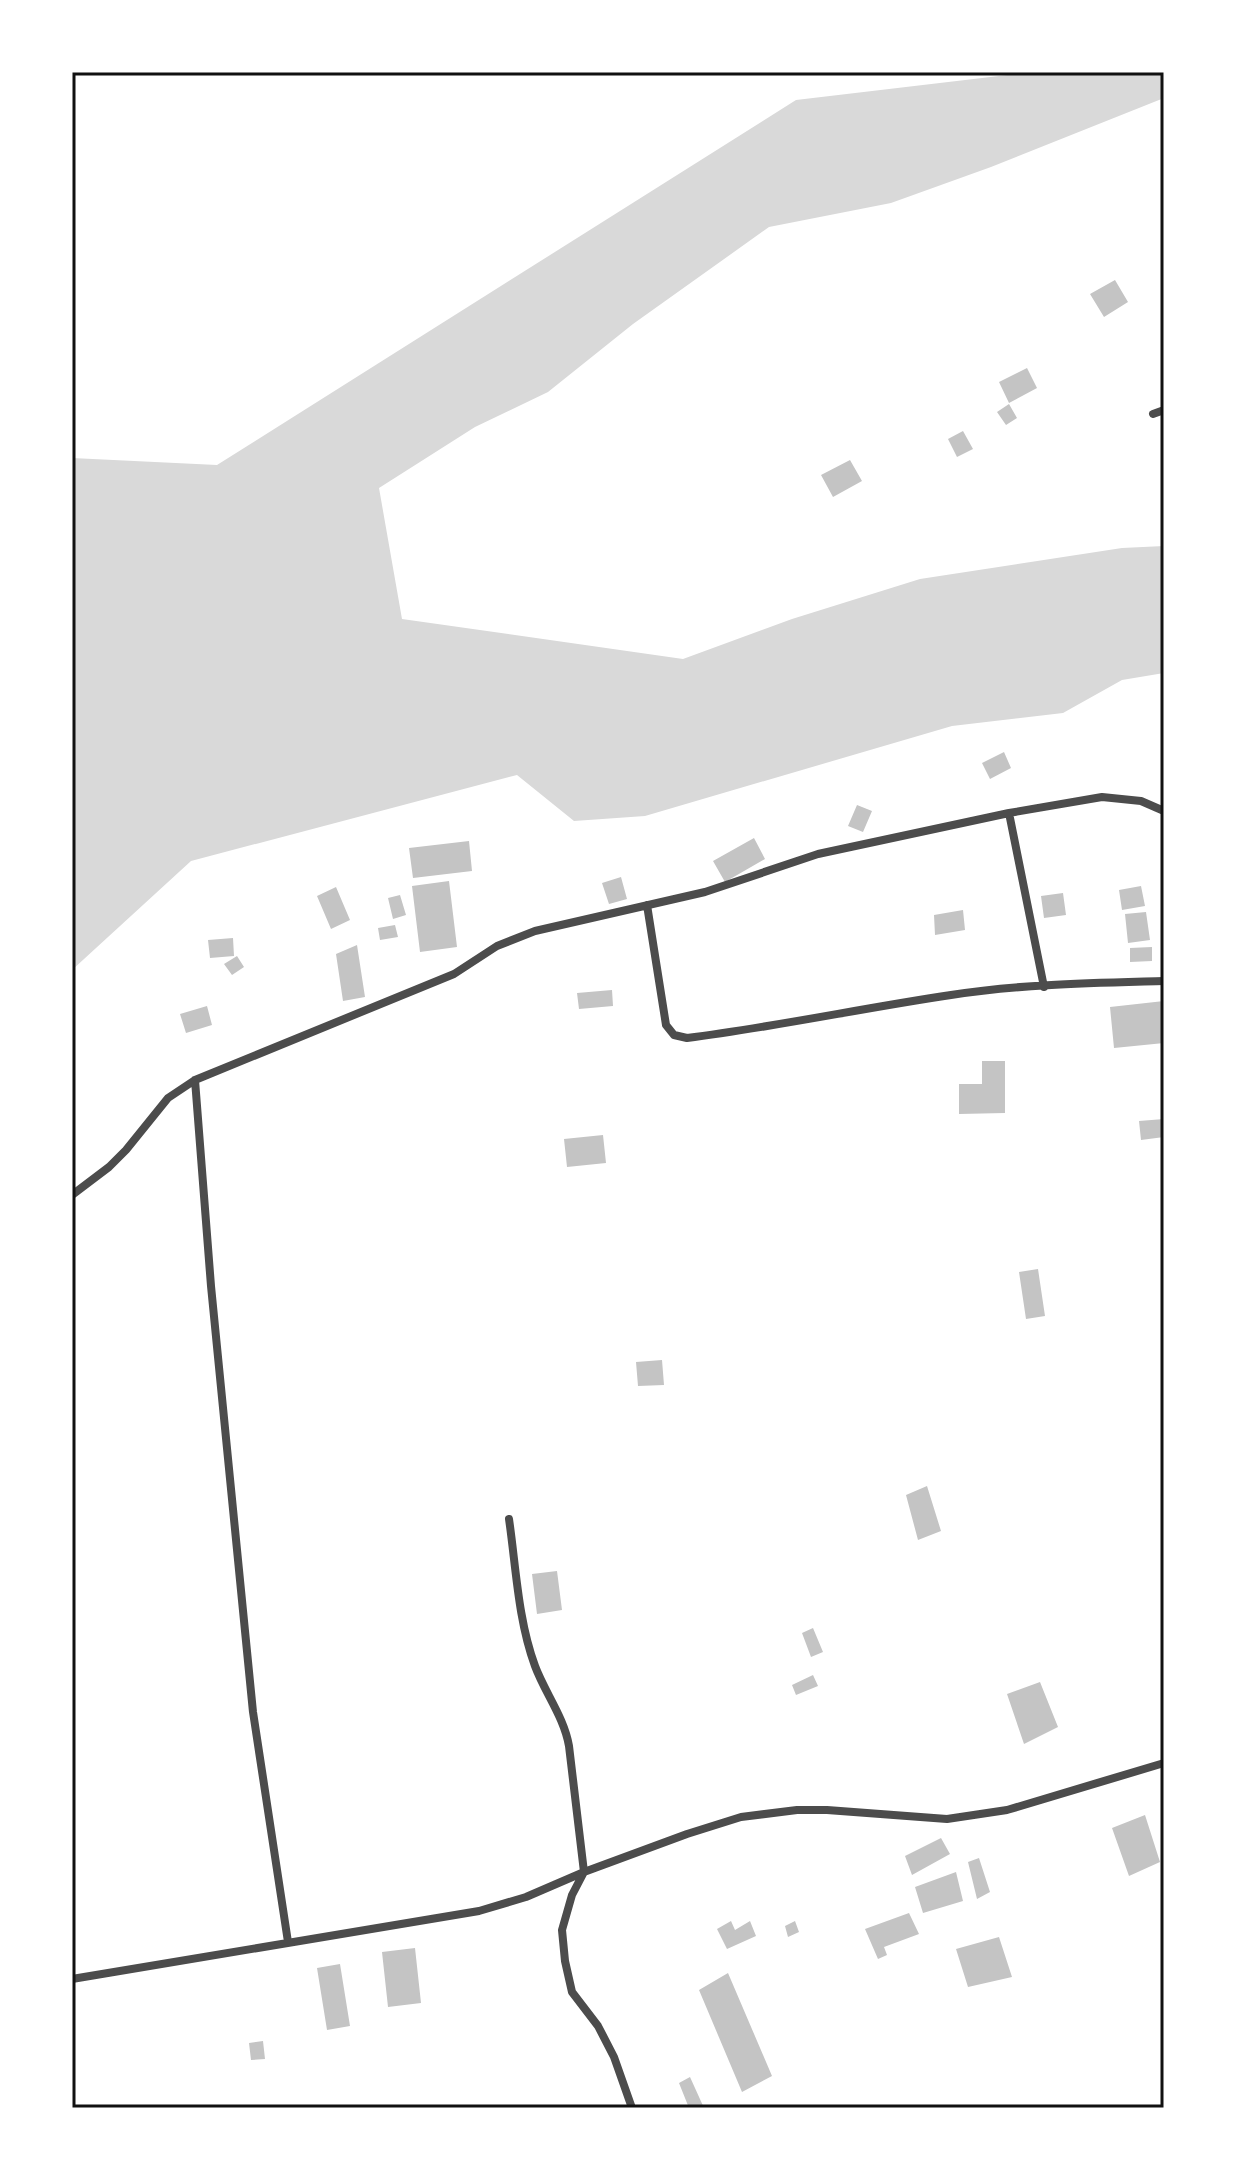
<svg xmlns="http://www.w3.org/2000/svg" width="1236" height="2180" font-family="'Open Sans',sans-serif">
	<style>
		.water { fill: #d9d9d9 }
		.building { fill: #c4c4c4 }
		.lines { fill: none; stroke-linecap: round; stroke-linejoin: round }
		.minor { stroke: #4c4c4c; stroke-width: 8 }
		.neatline { fill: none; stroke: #111; stroke-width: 3 }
	</style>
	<rect width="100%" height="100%" fill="#fff"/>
	<!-- water -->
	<path class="water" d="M 1032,72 L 1164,72 L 1164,98 L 991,167 L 891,203 L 769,227 L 633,324 L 548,392 L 475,427 L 379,488 L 402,619 L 683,659 L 792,619 L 920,579 L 1122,548 L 1164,546 L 1164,673 L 1122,680 L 1063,713 L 952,726 L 645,816 L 574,821 L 517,775 L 191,861 L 72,970 L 72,458 L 217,465 L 796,100 Z"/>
	<!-- building -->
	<path class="building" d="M 1115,280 L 1128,302 L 1104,317 L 1090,294 Z
		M 1027,368 L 1037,388 L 1009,403 L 999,382 Z
		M 1009,404 L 1017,418 L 1006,425 L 997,412 Z
		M 963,431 L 973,449 L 957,457 L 948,439 Z
		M 850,460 L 862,481 L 833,497 L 821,475 Z
		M 1004,752 L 1011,768 L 990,779 L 982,763 Z
		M 857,805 L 872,811 L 863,832 L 848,826 Z
		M 754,838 L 765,859 L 725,882 L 713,861 Z
		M 469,841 L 472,871 L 413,878 L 409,848 Z
		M 621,877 L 627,899 L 609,904 L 602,883 Z
		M 449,881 L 457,947 L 420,952 L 412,886 Z
		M 1141,886 L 1145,906 L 1122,910 L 1119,890 Z
		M 336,887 L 350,920 L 331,929 L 317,896 Z
		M 1063,893 L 1066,915 L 1044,918 L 1041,896 Z
		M 400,895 L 406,915 L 393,919 L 388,898 Z
		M 963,910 L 965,930 L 935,935 L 934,915 Z
		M 1146,912 L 1150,940 L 1128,943 L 1125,914 Z
		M 395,925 L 398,937 L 380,940 L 378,928 Z
		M 233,938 L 234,956 L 210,958 L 208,940 Z
		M 357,945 L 365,997 L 343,1001 L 336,954 Z
		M 1152,947 L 1152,961 L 1130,962 L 1130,948 Z
		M 237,956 L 244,967 L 232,975 L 224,964 Z
		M 612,990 L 613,1006 L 579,1009 L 577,993 Z
		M 1164,1001 L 1164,1043 L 1114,1048 L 1110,1007 Z
		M 207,1006 L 212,1025 L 186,1033 L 180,1014 Z
		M 982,1061 L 1005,1061 L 1005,1113 L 959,1114 L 959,1084 L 982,1084 Z
		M 1164,1119 L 1164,1137 L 1141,1140 L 1139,1121 Z
		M 603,1135 L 606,1163 L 567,1167 L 564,1139 Z
		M 1038,1269 L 1045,1316 L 1026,1319 L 1019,1272 Z
		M 662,1360 L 664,1385 L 638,1386 L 636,1362 Z
		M 927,1486 L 941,1531 L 918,1540 L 906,1495 Z
		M 557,1571 L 562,1610 L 537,1614 L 532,1574 Z
		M 813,1628 L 823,1652 L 811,1657 L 802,1633 Z
		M 813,1675 L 818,1686 L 796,1695 L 792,1685 Z
		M 1040,1682 L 1058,1727 L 1024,1744 L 1007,1694 Z
		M 1145,1815 L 1160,1862 L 1129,1876 L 1112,1828 Z
		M 941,1838 L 950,1854 L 912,1875 L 905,1856 Z
		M 979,1858 L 990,1892 L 977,1899 L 968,1862 Z
		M 956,1872 L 963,1901 L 923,1913 L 915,1887 Z
		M 909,1913 L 919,1934 L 884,1947 L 887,1955 L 878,1959 L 865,1929 Z
		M 731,1921 L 735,1930 L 750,1921 L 756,1936 L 727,1949 L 717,1929 Z
		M 795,1921 L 799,1932 L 788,1937 L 785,1926 Z
		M 999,1937 L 1012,1977 L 968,1987 L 956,1949 Z
		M 415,1948 L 421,2003 L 388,2007 L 382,1952 Z
		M 340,1964 L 350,2026 L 327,2030 L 317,1968 Z
		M 728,1973 L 772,2076 L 742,2092 L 699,1990 Z
		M 263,2041 L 265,2059 L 251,2060 L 249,2043 Z
		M 690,2077 L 704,2108 L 689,2108 L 679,2083 Z"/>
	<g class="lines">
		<!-- minor -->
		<path class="minor" d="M 1153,414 L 1164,410
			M 1009,813 L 1044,987
			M 647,905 L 666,1025 L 674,1035 L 687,1038 C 775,1027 863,1008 951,995 C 1021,984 1093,983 1164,981
			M 195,1080 L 211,1286 L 253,1712 L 288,1942
			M 72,1195 L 109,1167 L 126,1150 L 168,1098 L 195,1080 L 454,974 L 497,946 L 535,931 L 705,892 L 818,854 L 1009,813 L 1102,797 L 1141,801 L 1164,811
			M 509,1519 C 516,1567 518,1620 535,1666 C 545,1693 564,1717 569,1746 L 584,1872 L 572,1895 L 562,1930 L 565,1961 L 572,1992 L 598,2026 L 614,2057 L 632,2108
			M 72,1979 L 479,1911 L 526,1897 L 584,1872 L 687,1834 L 741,1817 L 797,1810 L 827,1810 L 947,1819 L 1007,1810 L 1164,1763"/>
	</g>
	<!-- border -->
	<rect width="1236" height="2180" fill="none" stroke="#ffffff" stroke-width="148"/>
	<rect x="74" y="74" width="1088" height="2032" class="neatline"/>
</svg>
